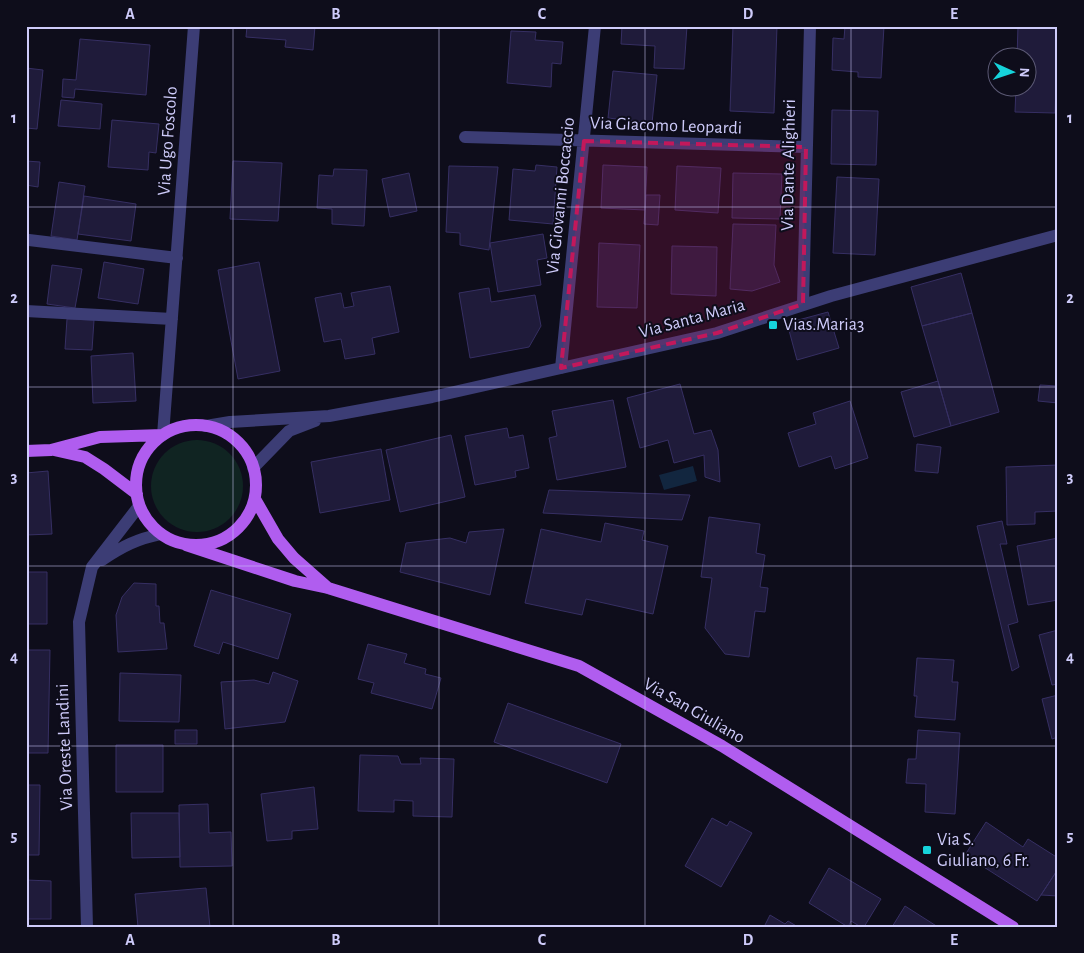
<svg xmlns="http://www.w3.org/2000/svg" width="1084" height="953" font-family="'Alegreya Sans',sans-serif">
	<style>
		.green { fill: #102422 }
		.water { fill: #12263f }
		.building { fill: #1f1b3a; stroke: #362f63 }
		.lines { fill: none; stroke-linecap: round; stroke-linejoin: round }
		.minor { stroke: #3c3d75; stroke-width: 12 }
		.major { stroke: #b05def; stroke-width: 12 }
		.marked { fill: #c2185b; fill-opacity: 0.2; stroke: #c2185b; stroke-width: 4; stroke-dasharray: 10 6; stroke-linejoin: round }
		.grid { fill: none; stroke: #cecbfa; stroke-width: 1; stroke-opacity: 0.55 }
		.poi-dot { fill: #16d3db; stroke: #0e0d1b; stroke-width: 2 }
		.labels { text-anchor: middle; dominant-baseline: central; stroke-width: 4; stroke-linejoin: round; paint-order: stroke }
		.street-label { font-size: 18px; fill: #cecbfa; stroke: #0e0d1b }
		.poi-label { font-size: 18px; fill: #cecbfa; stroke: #0e0d1b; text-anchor: start }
		.neatline { fill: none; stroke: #cecbfa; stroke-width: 2 }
		.grid-label { font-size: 16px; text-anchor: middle; font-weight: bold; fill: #cecbfa }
	</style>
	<rect width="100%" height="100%" fill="#0e0d1b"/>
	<!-- green -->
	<path class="green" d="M151 486a46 46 0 1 1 92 0a46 46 0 1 1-92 0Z"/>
	<!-- water -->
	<path class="water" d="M 693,466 L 697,481 L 664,490 L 659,475 Z"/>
	<!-- building -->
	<path class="building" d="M 247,26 L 315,26 L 313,50 L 285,47 L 286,40 L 246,37 Z
		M 622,26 L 687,26 L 684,69 L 654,68 L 655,46 L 621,44 Z
		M 733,26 L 777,26 L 774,113 L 730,111 Z
		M 845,26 L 884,26 L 881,78 L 858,77 L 858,72 L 832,70 L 833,38 L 844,39 Z
		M 1018,26 L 1058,26 L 1055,113 L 1015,112 L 1016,88 L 1026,88 L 1026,58 L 1017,58 Z
		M 511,31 L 536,32 L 535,40 L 563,42 L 561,64 L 552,63 L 551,87 L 507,83 Z
		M 80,39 L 150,45 L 146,95 L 75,89 L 74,98 L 62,97 L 63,79 L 76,80 Z
		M 26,68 L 43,70 L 37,129 L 26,128 Z
		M 613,71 L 657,75 L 652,123 L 608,118 Z
		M 61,100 L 102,104 L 100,129 L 58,126 Z
		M 832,110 L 878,111 L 876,165 L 831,164 Z
		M 112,120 L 159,124 L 156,153 L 149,152 L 148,170 L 108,167 Z
		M 26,161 L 40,162 L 38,187 L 26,185 Z
		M 233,161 L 282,163 L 278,221 L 230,219 Z
		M 536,165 L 557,167 L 553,224 L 509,220 L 513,169 L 535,171 Z
		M 603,165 L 647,167 L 645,210 L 601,208 Z
		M 449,166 L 498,167 L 489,250 L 460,245 L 460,233 L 446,232 Z
		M 677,166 L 721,168 L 718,213 L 675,210 Z
		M 334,169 L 367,170 L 364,226 L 332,224 L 332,209 L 317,208 L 319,175 L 333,176 Z
		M 409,173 L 417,211 L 390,217 L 382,179 Z
		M 733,173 L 782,174 L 780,219 L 732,218 Z
		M 837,177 L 879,179 L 875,255 L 833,253 Z
		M 59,182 L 85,186 L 77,240 L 51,236 Z
		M 646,195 L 660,195 L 658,225 L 644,224 Z
		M 84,196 L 136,204 L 131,241 L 78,234 Z
		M 733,224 L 776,225 L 774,265 L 780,282 L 752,291 L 730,289 Z
		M 543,234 L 547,258 L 537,260 L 541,285 L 498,292 L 490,243 Z
		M 599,243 L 640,245 L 637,308 L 597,307 Z
		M 672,246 L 717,247 L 716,296 L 671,294 Z
		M 104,262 L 144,269 L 138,304 L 98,298 Z
		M 259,262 L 280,371 L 238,379 L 218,270 Z
		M 52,265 L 82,269 L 75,308 L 47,304 Z
		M 961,273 L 972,313 L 922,326 L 911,287 Z
		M 390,286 L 399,332 L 372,338 L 375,354 L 345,359 L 341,339 L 324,342 L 315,298 L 341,293 L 344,308 L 354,306 L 351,293 Z
		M 489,288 L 491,302 L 535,295 L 541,326 L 529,347 L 470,358 L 459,293 Z
		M 828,312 L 839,348 L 797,360 L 787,323 Z
		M 972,313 L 999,412 L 951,426 L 922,326 Z
		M 67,319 L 94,320 L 92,350 L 65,349 Z
		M 133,353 L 136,401 L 93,403 L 91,356 Z
		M 938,381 L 951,426 L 914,437 L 901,392 Z
		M 680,384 L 694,434 L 711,430 L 718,450 L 720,482 L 705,477 L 704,455 L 674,463 L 668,440 L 640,448 L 627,398 Z
		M 1040,385 L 1058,386 L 1058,403 L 1038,401 Z
		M 613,400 L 626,467 L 557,480 L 549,438 L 557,436 L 552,411 Z
		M 850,401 L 868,458 L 835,469 L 831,456 L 799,467 L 788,433 L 816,424 L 813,413 Z
		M 507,428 L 509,438 L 523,435 L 529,468 L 515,471 L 516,477 L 475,485 L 465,436 Z
		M 451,435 L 465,497 L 400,512 L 386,450 Z
		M 917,444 L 941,447 L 938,473 L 915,471 Z
		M 381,449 L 390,500 L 320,513 L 311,462 Z
		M 1058,465 L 1058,511 L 1035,512 L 1035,524 L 1007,525 L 1006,467 Z
		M 48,471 L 52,534 L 26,535 L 26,473 Z
		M 549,490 L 690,495 L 682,520 L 543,513 Z
		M 709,517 L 760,524 L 756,553 L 765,555 L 760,587 L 768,588 L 765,612 L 755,611 L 749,657 L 725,654 L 705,628 L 712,578 L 701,577 Z
		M 1002,521 L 1007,544 L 1000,544 L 1018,622 L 1008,625 L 1019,667 L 1012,671 L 977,526 Z
		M 605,523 L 644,531 L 642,540 L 668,546 L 653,614 L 586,599 L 582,615 L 525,603 L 541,529 L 601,542 Z
		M 504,529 L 490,595 L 400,572 L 406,543 L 450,538 L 466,543 L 469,532 Z
		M 1058,538 L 1058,600 L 1028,605 L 1017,546 Z
		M 26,572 L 47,572 L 47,624 L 26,624 Z
		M 134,583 L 156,584 L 156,606 L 159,606 L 160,623 L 164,623 L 167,649 L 118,652 L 116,615 L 122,597 Z
		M 211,590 L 291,614 L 278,659 L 223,642 L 219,654 L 194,646 Z
		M 1058,630 L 1058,684 L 1052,685 L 1039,635 Z
		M 368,644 L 407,654 L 404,663 L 426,669 L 425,674 L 441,678 L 432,709 L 371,693 L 374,683 L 358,679 Z
		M 26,650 L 50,650 L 48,753 L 26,753 Z
		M 917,658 L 954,660 L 952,682 L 958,682 L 955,720 L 915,717 L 917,696 L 914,696 Z
		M 273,672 L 298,681 L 285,722 L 225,729 L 221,682 L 254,680 L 269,684 Z
		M 120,673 L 181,675 L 179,722 L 119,721 Z
		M 1058,695 L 1058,737 L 1052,739 L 1042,699 Z
		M 508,703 L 621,744 L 607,783 L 494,742 Z
		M 175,730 L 197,730 L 197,744 L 175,744 Z
		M 918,730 L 960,733 L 955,814 L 925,812 L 926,784 L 906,783 L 908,759 L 916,759 Z
		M 116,745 L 163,745 L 163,792 L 116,792 Z
		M 360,755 L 398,756 L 401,764 L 421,764 L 420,758 L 454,759 L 452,817 L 413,816 L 413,801 L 394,800 L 394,812 L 358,811 Z
		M 26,785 L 40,785 L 39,855 L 26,855 Z
		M 314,787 L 318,829 L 292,831 L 292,839 L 267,841 L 261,794 Z
		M 208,804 L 209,833 L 231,832 L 232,866 L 180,867 L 179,805 Z
		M 131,813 L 179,813 L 180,857 L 132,858 Z
		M 712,818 L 727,826 L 730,821 L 752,833 L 721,887 L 685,866 Z
		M 986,822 L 1023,847 L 1028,839 L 1058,858 L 1058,869 L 1037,901 L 965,855 Z
		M 829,868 L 881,899 L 864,927 L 861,927 L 851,921 L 848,927 L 809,903 Z
		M 1058,869 L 1058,896 L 1041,895 Z
		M 26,880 L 51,881 L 51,919 L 26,919 Z
		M 206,888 L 210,927 L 138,927 L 135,894 Z
		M 905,906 L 938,927 L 892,927 Z
		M 770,915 L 785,924 L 788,921 L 798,927 L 764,927 Z"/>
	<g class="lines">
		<!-- minor -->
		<path class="minor" d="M 465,137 L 806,147
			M 29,240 L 177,258
			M 803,304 L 810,26
			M 26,311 L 172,319
			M 561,368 L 595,26
			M 206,426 L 230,422 L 329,416 L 432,397 L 561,368 L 717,333 L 831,296 L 1058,235
			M 163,435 L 194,26
			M 253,468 L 289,431 L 315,421
			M 102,560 C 123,546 137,539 161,534
			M 87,927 L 79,622 L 92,567 L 139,506"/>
		<!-- major -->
		<path class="major" d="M136 485a60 60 0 1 1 120 0a60 60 0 1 1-120 0Z
			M 54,450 L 85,457 L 104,469 L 137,494
			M 26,451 L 51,450 L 100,437 L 163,435
			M 255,499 L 278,539 L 294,558 L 328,588
			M 186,545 L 295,581 L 328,588 L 579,666 L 722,746 L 1013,927"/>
	</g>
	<!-- marked area -->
	<path class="marked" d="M 584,141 L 806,147 L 803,304 L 717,333 L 561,368 Z"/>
	<!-- grid -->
	<path class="grid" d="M 233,26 L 233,927M 439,26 L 439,927M 645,26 L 645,927M 851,26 L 851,927M 26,207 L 1058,207M 26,387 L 1058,387M 26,566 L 1058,566M 26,746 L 1058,746"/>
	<!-- markers -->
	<g class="poi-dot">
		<rect x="768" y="320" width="10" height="10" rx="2.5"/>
		<rect x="922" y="845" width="10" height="10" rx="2.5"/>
	</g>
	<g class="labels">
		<!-- street labels -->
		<g class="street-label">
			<text transform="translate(666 126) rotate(2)">Via Giacomo Leopardi</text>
			<text transform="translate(168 141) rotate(-86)">Via Ugo Foscolo</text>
			<text transform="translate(789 165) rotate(-89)">Via Dante Alighieri</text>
			<text transform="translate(561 196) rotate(-84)">Via Giovanni Boccaccio</text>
			<text transform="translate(692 319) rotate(-15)">Via Santa Maria</text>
			<text transform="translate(694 711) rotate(30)">Via San Giuliano</text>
			<text transform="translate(65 747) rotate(-92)">Via Oreste Landini</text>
		</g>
		<!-- poi labels -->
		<g class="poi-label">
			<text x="783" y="325">Vias.Maria3</text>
			<text x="937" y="840">Via S.<tspan x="937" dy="21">Giuliano, 6 Fr.</tspan></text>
		</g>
	</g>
	<!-- border -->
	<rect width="1084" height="953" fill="none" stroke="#0e0d1b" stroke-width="55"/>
	<!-- north arrow -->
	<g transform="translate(1012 72) rotate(93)"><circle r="24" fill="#0e0d1b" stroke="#5b5974"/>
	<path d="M0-4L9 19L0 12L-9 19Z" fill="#16d3db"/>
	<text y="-8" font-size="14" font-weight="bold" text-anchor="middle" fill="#cecbfa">N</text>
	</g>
	<rect x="28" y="28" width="1028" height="898" class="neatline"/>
	<g class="grid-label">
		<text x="130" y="19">A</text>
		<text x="336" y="19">B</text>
		<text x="542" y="19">C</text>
		<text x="748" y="19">D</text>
		<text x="954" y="19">E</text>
		<text x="14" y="123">1</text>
		<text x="1070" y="123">1</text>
		<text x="14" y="303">2</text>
		<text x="1070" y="303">2</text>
		<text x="14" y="482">3</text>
		<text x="1070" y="482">3</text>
		<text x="14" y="662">4</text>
		<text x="1070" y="662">4</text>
		<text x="14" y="841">5</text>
		<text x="1070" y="841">5</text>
		<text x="130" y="945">A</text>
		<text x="336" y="945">B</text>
		<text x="542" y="945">C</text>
		<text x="748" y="945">D</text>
		<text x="954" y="945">E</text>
	</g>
</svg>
